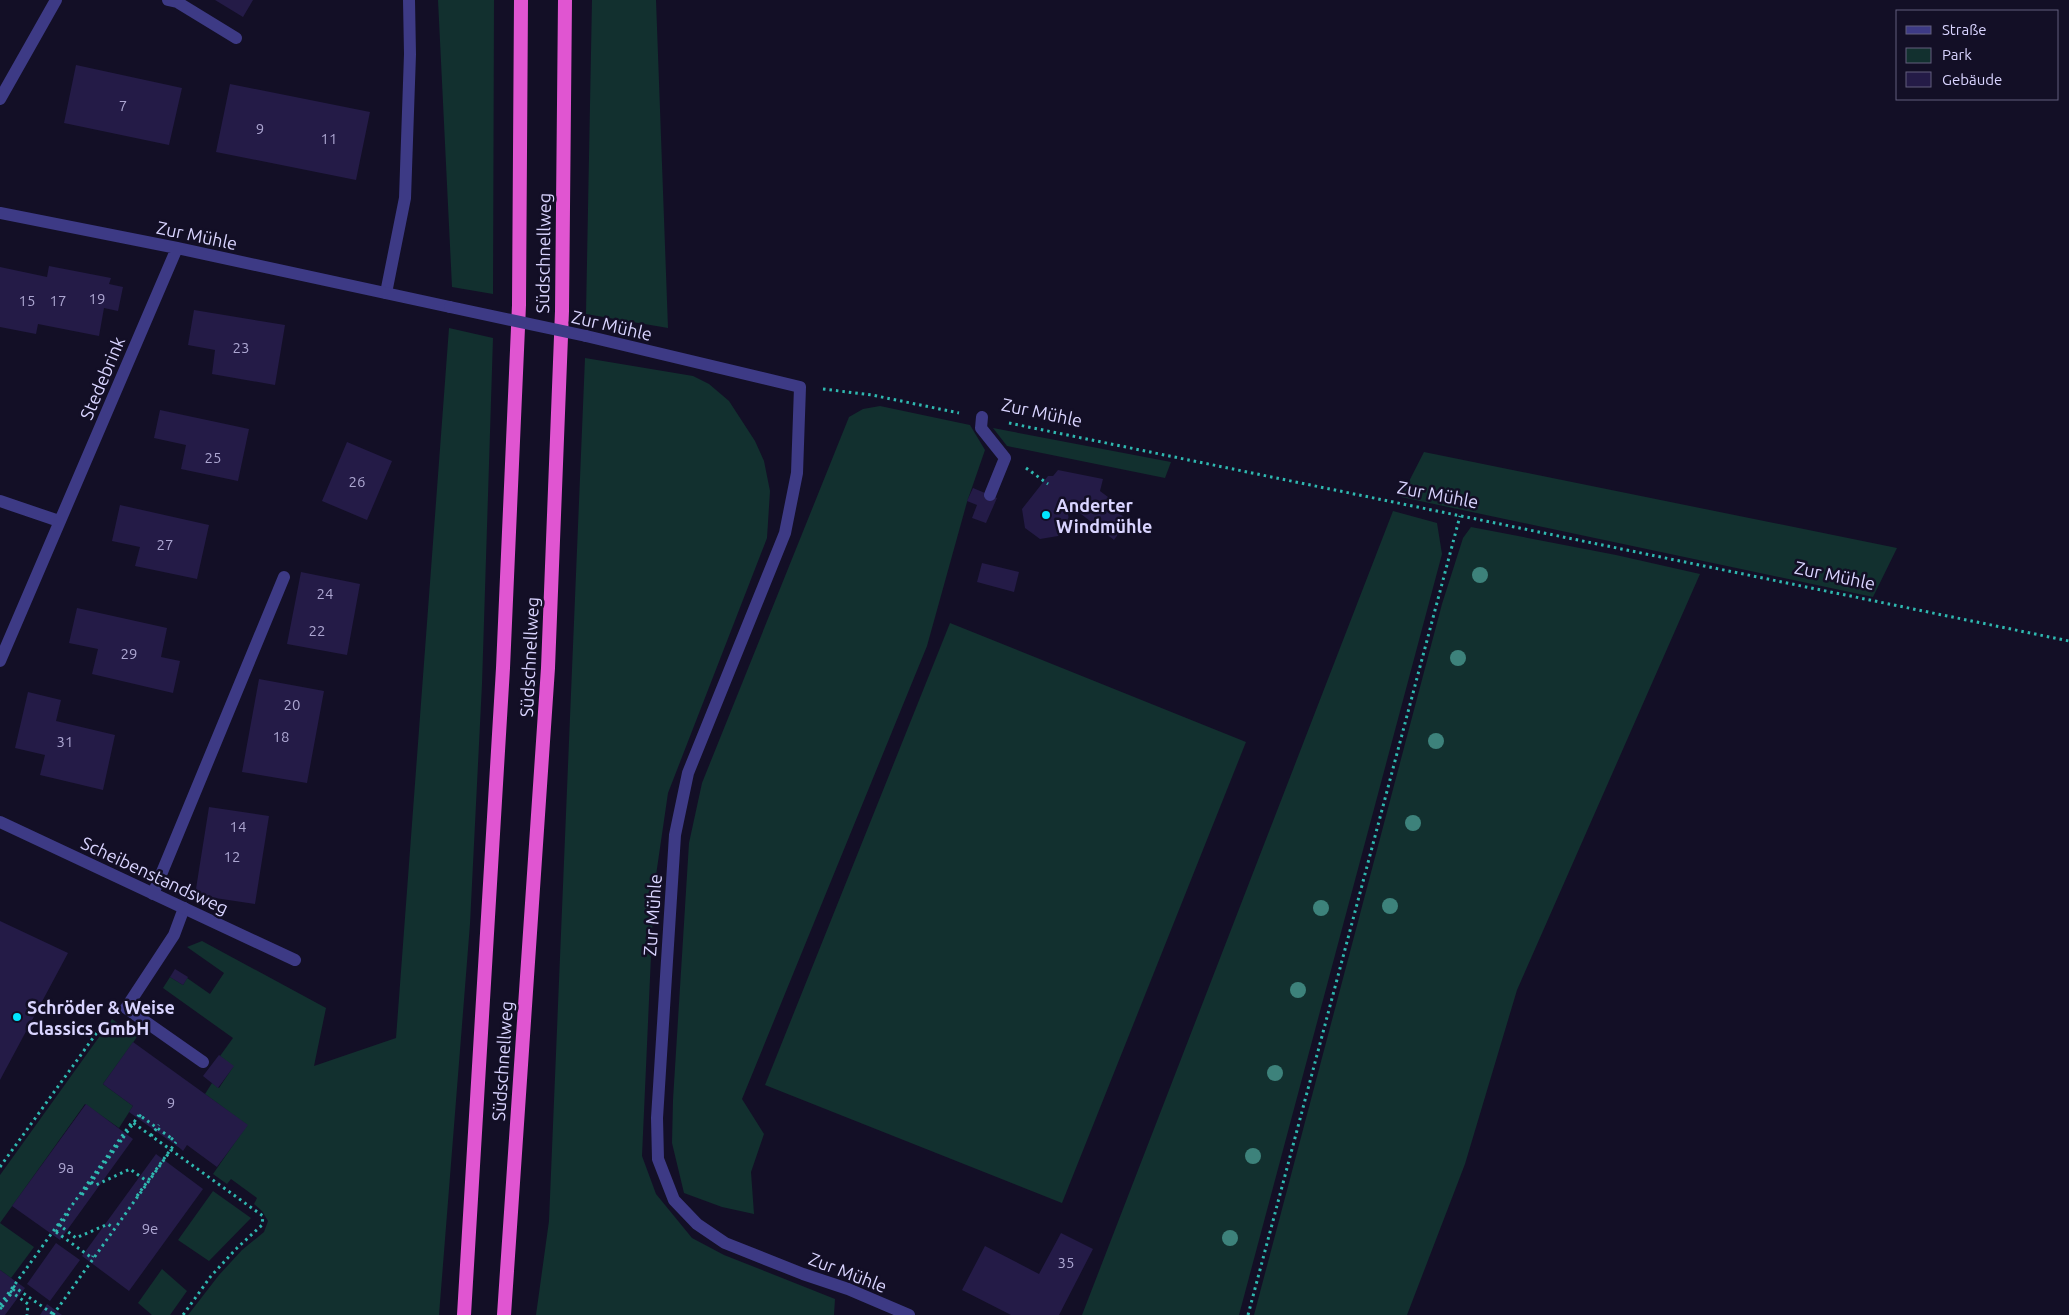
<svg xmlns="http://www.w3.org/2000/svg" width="2069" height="1315" font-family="Ubuntu,sans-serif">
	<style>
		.green { fill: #12302f }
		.building { fill: #241b47 }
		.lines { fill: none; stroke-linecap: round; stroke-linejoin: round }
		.path { stroke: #2fb8b0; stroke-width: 3; stroke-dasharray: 2.5 4; stroke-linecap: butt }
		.service { stroke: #3d3a85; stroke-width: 12 }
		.minor { stroke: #3d3a85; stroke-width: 12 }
		.trunk { stroke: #e055d1; stroke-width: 14 }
		.path-bridge { stroke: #2fb8b0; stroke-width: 3; stroke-dasharray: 2.5 4; stroke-linecap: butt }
		.minor-bridge { stroke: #3d3a85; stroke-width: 12 }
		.tree { fill: #3d827b }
		.poi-dot { fill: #00e5ff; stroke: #130f26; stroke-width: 2 }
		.labels { text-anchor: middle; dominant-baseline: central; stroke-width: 5; stroke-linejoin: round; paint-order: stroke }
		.number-label { font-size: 15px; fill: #aca6d1 }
		.street-label { font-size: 18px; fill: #d9d4ff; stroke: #130f26 }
		.poi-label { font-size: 18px; font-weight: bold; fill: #d9d4ff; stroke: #130f26; text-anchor: start }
	</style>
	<rect width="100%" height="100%" fill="#130f26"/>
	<!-- green -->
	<path class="green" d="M 438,0 L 494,0 L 493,294 L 452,287 Z
		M 592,0 L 656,0 L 668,328 L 586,314 Z
		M 449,328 L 493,338 L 482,684 L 470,924 L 439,1315 L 188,1315 L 219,1275 L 242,1250 L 264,1232 L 268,1221 L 262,1211 L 254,1204 L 257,1198 L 231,1179 L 227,1184 L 213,1174 L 247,1125 L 205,1094 L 212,1083 L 219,1088 L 233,1067 L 220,1056 L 233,1038 L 163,988 L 170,977 L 183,985 L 187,978 L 210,994 L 224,973 L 187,947 L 202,941 L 326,1008 L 314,1066 L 396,1038 Z
		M 585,358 L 693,376 L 709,384 L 729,401 L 755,441 L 764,461 L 770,491 L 767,538 L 668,793 L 654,889 L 642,1156 L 656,1194 L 692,1238 L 724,1255 L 835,1299 L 834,1315 L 536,1315 L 549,1221 Z
		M 880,406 L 970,425 L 985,450 L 967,502 L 927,646 L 742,1099 L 764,1134 L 751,1172 L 754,1214 L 722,1207 L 684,1193 L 672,1143 L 673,1100 L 689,843 L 702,783 L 849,417 L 863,409 Z
		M 993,428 L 1171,462 L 1165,478 L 1007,446 Z
		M 1424,452 L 1897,548 L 1873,597 L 1401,497 Z
		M 1393,511 L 1437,523 L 1442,554 L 1239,1315 L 1082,1315 Z
		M 1471,527 L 1616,555 L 1700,574 L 1517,990 L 1465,1164 L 1407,1315 L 1254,1315 L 1442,604 L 1463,538 Z
		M 950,623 L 1246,742 L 1062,1203 L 765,1085 Z
		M 112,1019 L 137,1037 L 103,1084 L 133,1106 L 119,1128 L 85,1104 L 0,1223 L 34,1247 L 11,1278 L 0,1270 L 0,1175 Z
		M 213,1191 L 251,1218 L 209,1261 L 178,1240 Z
		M 162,1269 L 187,1291 L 170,1315 L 152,1315 L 138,1303 Z"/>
	<!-- building -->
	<path class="building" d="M 215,0 L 253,0 L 243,17 Z
		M 76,65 L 182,88 L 169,145 L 64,123 Z
		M 230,84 L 370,112 L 356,180 L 216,152 Z
		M 49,266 L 111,278 L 109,284 L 123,287 L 118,311 L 104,308 L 99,336 L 38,324 L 36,334 L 0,327 L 0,267 L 47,277 Z
		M 194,310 L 285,325 L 275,385 L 212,374 L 215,350 L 188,345 Z
		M 160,410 L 249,429 L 238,481 L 181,469 L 186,445 L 154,438 Z
		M 347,442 L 392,461 L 367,520 L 322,501 Z
		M 1058,470 L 1103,479 L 1100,491 L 1120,506 L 1116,511 L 1128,520 L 1114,540 L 1071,506 L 1067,507 L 1069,521 L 1058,536 L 1040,539 L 1025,528 L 1022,509 L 1048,476 L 1053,476 Z
		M 973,488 L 997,498 L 986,523 L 972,518 L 977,505 L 967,501 Z
		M 120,505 L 209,525 L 197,579 L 135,566 L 140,547 L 112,541 Z
		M 982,563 L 1019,572 L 1014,592 L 977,582 Z
		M 301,572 L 360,584 L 347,655 L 287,644 Z
		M 77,608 L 167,628 L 161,657 L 180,661 L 173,693 L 92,674 L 98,649 L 69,643 Z
		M 259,679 L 324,691 L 307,783 L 242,772 Z
		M 28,692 L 61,700 L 56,721 L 115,735 L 103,790 L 40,775 L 45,755 L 15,748 Z
		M 209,807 L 269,816 L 255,904 L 195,895 Z
		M 0,921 L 68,953 L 0,1080 Z
		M 175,969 L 188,977 L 183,985 L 170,977 Z
		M 133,1042 L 248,1125 L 217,1167 L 187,1145 L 183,1151 L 181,1149 L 129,1112 L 133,1106 L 103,1084 Z
		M 219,1055 L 234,1066 L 218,1088 L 203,1076 Z
		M 86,1104 L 133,1139 L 60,1240 L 12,1206 Z
		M 156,1154 L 203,1189 L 129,1291 L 82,1256 Z
		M 1061,1233 L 1093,1249 L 1059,1315 L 1011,1315 L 962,1290 L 985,1246 L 1039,1274 Z
		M 56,1243 L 80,1260 L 50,1301 L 27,1284 Z
		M 0,1270 L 25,1288 L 5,1315 L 0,1315 Z
		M 47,1304 L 62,1315 L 40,1315 Z"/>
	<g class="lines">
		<!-- path -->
		<path class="path" d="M 823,389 L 872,395 L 959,413
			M 1009,423 L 2069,641
			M 1026,468 L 1048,484
			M 139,1115 L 142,1117
			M 151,1136 L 159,1125
			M 171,1138 L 176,1142
			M 0,1167 L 106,1020
			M 91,1182 L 96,1185 L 130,1169 L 148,1182
			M 82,1195 L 123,1138
			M 58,1224 L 76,1238 L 108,1224 L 113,1228
			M 56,1232 L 92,1258 L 93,1256
			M 13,1286 L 53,1314
			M 10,1291 L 28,1304 L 27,1315
			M 0,1305 L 132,1122 L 263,1216 L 262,1225 L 236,1249 L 211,1276 L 183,1315
			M 0,1309 L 2,1307
			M 53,1315 L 171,1150
			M 1248,1315 L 1460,516"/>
		<!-- service -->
		<path class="service" d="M 168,0 L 177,2 L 236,38
			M 0,99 L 56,0
			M 386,293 L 405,198 L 410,54 L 409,0
			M 982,417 L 981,428 L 1005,458 L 990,495
			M 153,894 L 284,577
			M 184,908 L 174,935 L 126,1008 L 203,1062"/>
		<!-- minor -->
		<path class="minor" d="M 0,213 L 177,248 L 450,307
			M 586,336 L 800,387 L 797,473 L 785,533 L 688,773 L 675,835 L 657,1118 L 658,1159 L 674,1200 L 697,1224 L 725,1243 L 803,1274 L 848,1289 L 909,1315
			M 0,501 L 59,521
			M 0,661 L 177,248
			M 0,822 L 295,960"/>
		<!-- trunk -->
		<path class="trunk" d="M 464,1315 L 503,668 L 519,305 L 521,0
			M 504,1315 L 548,668 L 562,311 L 565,0"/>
		<!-- path-bridge -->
		<path class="path-bridge" d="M 142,1117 L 171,1138
			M 123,1138 L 139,1115
			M 137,1196 L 176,1142
			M 56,1232 L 70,1211
			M 2,1307 L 15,1288"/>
		<!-- minor-bridge -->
		<path class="minor-bridge" d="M 450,307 L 586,336"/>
	</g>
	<!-- trees -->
	<g class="tree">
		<circle cx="1480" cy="575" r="8"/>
		<circle cx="1458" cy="658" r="8"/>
		<circle cx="1436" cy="741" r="8"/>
		<circle cx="1413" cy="823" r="8"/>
		<circle cx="1390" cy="906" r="8"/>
		<circle cx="1321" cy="908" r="8"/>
		<circle cx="1298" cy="990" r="8"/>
		<circle cx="1275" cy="1073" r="8"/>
		<circle cx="1253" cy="1156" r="8"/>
		<circle cx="1230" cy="1238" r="8"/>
	</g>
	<!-- markers -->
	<g class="poi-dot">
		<circle cx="1046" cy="515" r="5"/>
		<circle cx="17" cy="1017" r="5"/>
	</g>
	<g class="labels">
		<!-- number labels -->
		<g class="number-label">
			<text x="123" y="105">7</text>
			<text x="260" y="128">9</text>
			<text x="329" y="138">11</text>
			<text x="97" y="298">19</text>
			<text x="27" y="300">15</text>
			<text x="58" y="300">17</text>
			<text x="241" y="347">23</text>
			<text x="213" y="457">25</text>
			<text x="357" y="481">26</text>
			<text x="165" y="544">27</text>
			<text x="325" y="593">24</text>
			<text x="317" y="630">22</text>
			<text x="129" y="653">29</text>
			<text x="292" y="704">20</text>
			<text x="281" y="736">18</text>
			<text x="65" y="741">31</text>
			<text x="238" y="826">14</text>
			<text x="232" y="856">12</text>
			<text x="171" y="1102">9</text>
			<text x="66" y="1167">9a</text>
			<text x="150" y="1228">9e</text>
			<text x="1066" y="1262">35</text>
		</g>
		<!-- street labels -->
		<g class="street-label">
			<text transform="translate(197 235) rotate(12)">Zur Mühle</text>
			<text transform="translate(543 253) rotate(-89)">Südschnellweg</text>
			<text transform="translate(612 325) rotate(13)">Zur Mühle</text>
			<text transform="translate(102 378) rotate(-67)">Stedebrink</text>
			<text transform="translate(1042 412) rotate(12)">Zur Mühle</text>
			<text transform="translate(1438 494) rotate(11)">Zur Mühle</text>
			<text transform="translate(1835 575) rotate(12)">Zur Mühle</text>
			<text transform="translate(529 657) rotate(-87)">Südschnellweg</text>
			<text transform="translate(155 875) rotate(25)">Scheibenstandsweg</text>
			<text transform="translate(652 915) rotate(-86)">Zur Mühle</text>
			<text transform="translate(502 1061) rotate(-86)">Südschnellweg</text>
			<text transform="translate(848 1272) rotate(21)">Zur Mühle</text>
		</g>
		<!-- poi labels -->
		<g class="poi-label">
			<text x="1056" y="505">Anderter<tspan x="1056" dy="21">Windmühle</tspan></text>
			<text x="27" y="1007">Schröder &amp; Weise<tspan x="27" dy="21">Classics GmbH</tspan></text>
		</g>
	</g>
	<!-- legend -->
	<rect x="1896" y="10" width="162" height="90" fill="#130f26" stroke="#625e7d"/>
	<rect x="1906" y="26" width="25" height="8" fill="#3d3a85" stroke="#625e7d"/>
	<text x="1942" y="35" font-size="15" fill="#d9d4ff">Straße</text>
	<rect x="1906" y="48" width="25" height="15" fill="#12302f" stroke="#625e7d"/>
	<text x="1942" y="60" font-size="15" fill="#d9d4ff">Park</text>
	<rect x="1906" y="72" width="25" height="15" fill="#241b47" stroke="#625e7d"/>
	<text x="1942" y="85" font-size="15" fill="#d9d4ff">Gebäude</text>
</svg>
